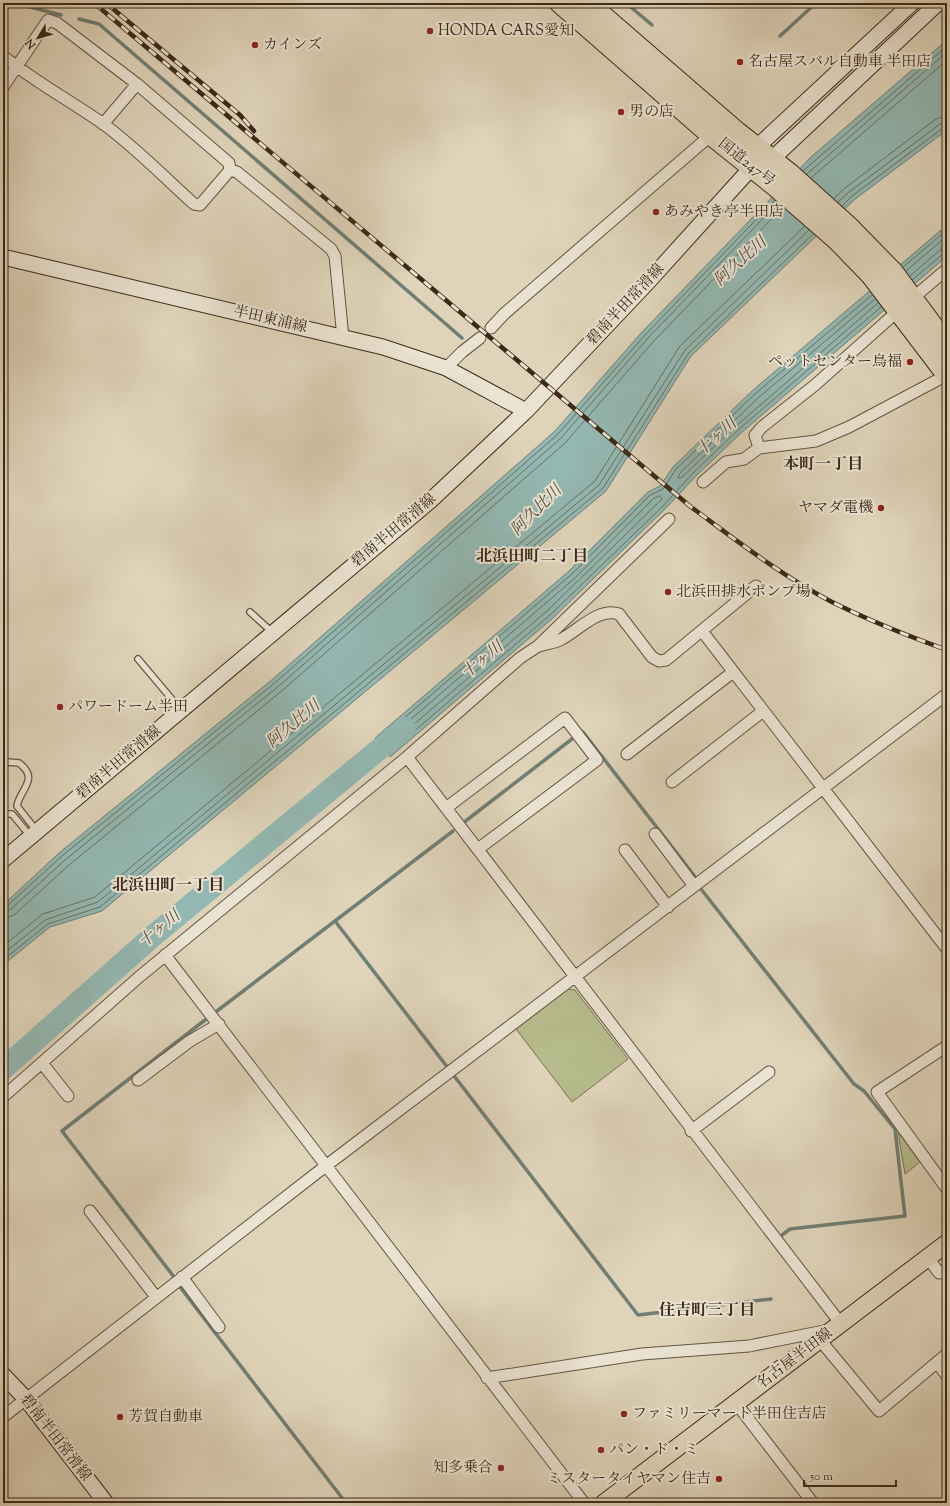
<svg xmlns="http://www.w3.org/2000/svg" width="950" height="1506" font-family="'Sorts Mill Goudy','Noto Serif JP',serif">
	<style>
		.green { fill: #b6bc8d; stroke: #797252 }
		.water { fill: #93b8b2; stroke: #707f74 }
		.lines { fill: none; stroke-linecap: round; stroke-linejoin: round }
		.shore { stroke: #687064; stroke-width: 1 }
		.stream { stroke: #707f74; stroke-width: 3.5 }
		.river { stroke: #93b8b2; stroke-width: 22 }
		.lane-casing { stroke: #655440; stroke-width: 8 }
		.street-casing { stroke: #655440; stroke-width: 13 }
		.secondary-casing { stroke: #3c2917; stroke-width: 17 }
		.primary-casing { stroke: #3c2917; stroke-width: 19 }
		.highway-casing { stroke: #3c2917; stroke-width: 22 }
		.lane { stroke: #eae3d2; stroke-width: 5.5 }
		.street { stroke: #eae3d2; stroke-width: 11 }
		.secondary { stroke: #eae3d2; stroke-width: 15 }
		.primary { stroke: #dfd4ba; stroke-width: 17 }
		.highway { stroke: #dfd4ba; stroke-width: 20 }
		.rail-casing { stroke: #3c2917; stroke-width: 4.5 }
		.rail { stroke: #eae3d2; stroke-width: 3; stroke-dasharray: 9; stroke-linecap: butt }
		.poi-dot { fill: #8f2418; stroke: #eae3d2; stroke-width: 1.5 }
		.labels { text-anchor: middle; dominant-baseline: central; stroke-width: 4; stroke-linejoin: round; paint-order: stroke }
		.poi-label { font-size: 15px; fill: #3c2917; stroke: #eae3d2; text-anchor: start }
		.street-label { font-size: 15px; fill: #3c2917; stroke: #eae3d2 }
		.water-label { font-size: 16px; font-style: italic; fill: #524d3e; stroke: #eae3d2 }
		.neighbourhood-label { font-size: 16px; font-weight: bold; fill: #3c2917; stroke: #eae3d2 }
	</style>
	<rect width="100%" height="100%" fill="#dfd4ba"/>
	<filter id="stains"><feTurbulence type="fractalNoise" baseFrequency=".005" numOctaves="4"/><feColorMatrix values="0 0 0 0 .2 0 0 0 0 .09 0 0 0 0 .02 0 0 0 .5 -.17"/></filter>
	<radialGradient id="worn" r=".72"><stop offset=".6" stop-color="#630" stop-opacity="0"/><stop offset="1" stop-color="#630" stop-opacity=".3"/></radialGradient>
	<!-- green -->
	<path class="green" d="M 568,989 L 575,990 L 628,1059 L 572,1102 L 516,1029 Z
		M 898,1132 L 920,1162 L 905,1174 Z"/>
	<!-- water -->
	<path class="water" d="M 947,40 L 947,130 L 854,200 L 691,356 L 606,491 L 102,911 L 50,927 L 3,965 L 3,905 L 59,853 L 274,678 L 555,431 L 642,332 L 811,157 Z
		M 947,225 L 947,256 L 741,433 L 696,476 L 665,509 L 553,618 L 390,757 L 375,738 L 569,571 L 648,492 L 660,486 L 673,467 L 752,391 Z"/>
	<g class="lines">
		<!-- shore -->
		<path class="shore" d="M 803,171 L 947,46
			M 807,174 L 947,52
			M 811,178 L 947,60
			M 834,198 L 845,188 L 936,119 L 947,116
			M 838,202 L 849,192 L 940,124 L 947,122
			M 842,206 L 852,196 L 943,128 L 947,127
			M 903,267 L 947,230
			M 906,271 L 947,236
			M 910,276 L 940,250 L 947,248
			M 912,280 L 943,254 L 947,253
			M 872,295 L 755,394 L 676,469 L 663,489 L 650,495 L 572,574 L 382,737 L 382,739 L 389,750 L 392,750 L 550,615 L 662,507 L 693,473 L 738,430 L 881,307
			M 875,299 L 758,398 L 680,473 L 678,478 L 681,478 L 735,427 L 878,303
			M 660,496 L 662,499 L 658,503 L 547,611 L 393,742 L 390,742 L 389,738 L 575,578 L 653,499 Z
			M 3,907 L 7,906 L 62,856 L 277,681 L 558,434 L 645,335 L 775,200
			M 3,912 L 10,910 L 65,860 L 280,685 L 561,438 L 648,338 L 778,203
			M 3,919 L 14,915 L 69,865 L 284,689 L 565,443 L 653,342 L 783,207
			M 3,946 L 43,914 L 95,897 L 595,481 L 680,346 L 805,226
			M 3,954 L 45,920 L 98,902 L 599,485 L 685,350 L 809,230
			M 3,960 L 48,924 L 100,907 L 603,488 L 688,354 L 813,234"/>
		<!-- stream -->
		<path class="stream" d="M 15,3 L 61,15
			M 626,3 L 652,25
			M 79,19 L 99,24 L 462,338
			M 780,36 L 816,3
			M 583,732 L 696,878 L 694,880
			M 463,823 L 572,739
			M 701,889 L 854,1084 L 864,1091 L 895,1129 L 905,1216 L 790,1229 L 782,1235
			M 335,921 L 638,1315 L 771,1299
			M 217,1011 L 453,831
			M 174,1277 L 62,1131 L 205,1020
			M 180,1287 L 346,1503"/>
		<!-- river -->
		<path class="river" d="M 3,1069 L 153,936 L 405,728"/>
		<!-- lane casing -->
		<g class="lane-casing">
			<path id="lane" d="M 250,612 L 272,632
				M 138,659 L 181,710
				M 3,766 L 8,762 L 19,763 C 40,779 20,789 17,806 L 36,830
				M 3,817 L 6,814 L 12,814 L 31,837"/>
		</g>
		<!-- street casing -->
		<g class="street-casing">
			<path id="street" d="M 3,56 C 34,81 69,100 102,123 C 133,145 165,178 194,204 L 200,205 L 230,170 L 229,163 L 137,84 L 57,23 L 48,20 L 3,87
				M 103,124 L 137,84
				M 230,170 L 237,172 L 331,249 L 335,256 L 343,338
				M 913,298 L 947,269
				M 491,328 L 504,314 L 711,135
				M 446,368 L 462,352 L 480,338
				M 759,448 L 755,435 L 762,427 L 815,385 L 899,310
				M 703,482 L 726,462 L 744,459 L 759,448 L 816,441 L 849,427 L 947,375
				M 702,631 L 947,949
				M 539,646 C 545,644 554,643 560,640 C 578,631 598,607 619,614 L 652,657 L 659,661 L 666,660 L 756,586
				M 627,754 L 733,672
				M 407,757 L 841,1324
				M 672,782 L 763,711
				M 446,808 L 565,718 L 597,760 L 478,849
				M 655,834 L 694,886
				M 625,850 L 668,907
				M 165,955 L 584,1503
				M 947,1046 L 877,1092 L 947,1189
				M 42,1063 L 68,1096
				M 138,1080 L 190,1041 L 219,1024
				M 3,1097 L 139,977 L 407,757 L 520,658 L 538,646 L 669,519
				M 691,1131 L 769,1072
				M 90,1211 L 156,1297
				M 928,1258 L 939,1273 L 947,1270
				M 182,1277 L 219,1327
				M 820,1340 L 879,1411 L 947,1354
				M 937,1362 L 947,1376
				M 487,1378 L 642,1354 L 749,1346 L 829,1330
				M 736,1403 L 813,1503
				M 3,1417 L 327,1165 L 947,694"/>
		</g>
		<!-- secondary casing -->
		<g class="secondary-casing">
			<path id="secondary" d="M 755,157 L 757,147 L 912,3
				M 3,257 L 383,347 L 446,368 L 526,411
				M 3,860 L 430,501 L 526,411 L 647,283 L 752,167 L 772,159 L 938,3
				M 3,1375 L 26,1399 L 106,1503"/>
		</g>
		<!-- primary casing -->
		<g class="primary-casing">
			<path id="primary" d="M 604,1503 L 947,1243"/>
		</g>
		<!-- highway casing -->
		<g class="highway-casing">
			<path id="highway" d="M 560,3 L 711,135 L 775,186 L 837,240 L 871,275 L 947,375
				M 588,3 L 737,132 L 789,173 L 849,227 L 893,272 L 947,345"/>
		</g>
		<!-- lane -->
		<use href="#lane" class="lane"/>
		<!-- street -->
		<use href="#street" class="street"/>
		<!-- secondary -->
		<use href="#secondary" class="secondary"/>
		<!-- primary -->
		<use href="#primary" class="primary"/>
		<!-- highway -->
		<use href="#highway" class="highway"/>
		<!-- rail casing -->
		<g class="rail-casing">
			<path id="rail" d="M 94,3 L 691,507 C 736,540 782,576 832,602 C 870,621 908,636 947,650
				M 106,3 L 240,115 L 254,131"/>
		</g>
		<!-- rail -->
		<use href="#rail" class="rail"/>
	</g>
	<!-- markers -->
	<g class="poi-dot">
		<circle cx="430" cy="31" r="4"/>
		<circle cx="255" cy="45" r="4"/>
		<circle cx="740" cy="62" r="4"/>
		<circle cx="621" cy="112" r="4"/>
		<circle cx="656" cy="212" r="4"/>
		<circle cx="910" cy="362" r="4"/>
		<circle cx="881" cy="508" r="4"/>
		<circle cx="668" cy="592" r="4"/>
		<circle cx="60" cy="707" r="4"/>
		<circle cx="624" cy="1414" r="4"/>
		<circle cx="120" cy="1417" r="4"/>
		<circle cx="601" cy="1450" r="4"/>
		<circle cx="501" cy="1468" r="4"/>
		<circle cx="719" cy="1479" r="4"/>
	</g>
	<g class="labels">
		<!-- poi labels -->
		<g class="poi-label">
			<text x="438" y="31">HONDA CARS愛知</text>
			<text x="263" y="45">カインズ</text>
			<text x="748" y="62">名古屋スバル自動車 半田店</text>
			<text x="629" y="112">男の店</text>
			<text x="664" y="212">あみやき亭半田店</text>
			<text x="902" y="362" text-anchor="end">ペットセンター鳥福</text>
			<text x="873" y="508" text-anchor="end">ヤマダ電機</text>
			<text x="676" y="592">北浜田排水ポンプ場</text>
			<text x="68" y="707">パワードーム半田</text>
			<text x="632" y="1414">ファミリーマート半田住吉店</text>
			<text x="128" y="1417">芳賀自動車</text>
			<text x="609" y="1450">パン・ド・ミ</text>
			<text x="493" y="1468" text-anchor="end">知多乗合</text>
			<text x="711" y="1479" text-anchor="end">ミスタータイヤマン住吉</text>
		</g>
		<!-- street labels -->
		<g class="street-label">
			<text transform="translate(746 163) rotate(38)">国道247号</text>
			<text transform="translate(626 305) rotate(-47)">碧南半田常滑線</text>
			<text transform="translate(270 320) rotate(13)">半田東浦線</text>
			<text transform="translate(394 531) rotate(-40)">碧南半田常滑線</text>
			<text transform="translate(119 763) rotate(-40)">碧南半田常滑線</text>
			<text transform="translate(795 1359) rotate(-37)">名古屋半田線</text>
			<text transform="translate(55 1438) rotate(52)">碧南半田常滑線</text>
		</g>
		<!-- water labels -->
		<g class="water-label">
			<text transform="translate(741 262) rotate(-42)">阿久比川</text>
			<text transform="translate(717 438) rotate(-42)">十ヶ川</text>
			<text transform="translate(537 511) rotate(-45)">阿久比川</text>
			<text transform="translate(483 661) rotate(-40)">十ヶ川</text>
			<text transform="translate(294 725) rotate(-40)">阿久比川</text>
			<text transform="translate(160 930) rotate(-40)">十ヶ川</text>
		</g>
		<!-- neighbourhood labels -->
		<g class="neighbourhood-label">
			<text x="823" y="465">本町一丁目</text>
			<text x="532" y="557">北浜田町二丁目</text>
			<text x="168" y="886">北浜田町一丁目</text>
			<text x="707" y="1311">住吉町三丁目</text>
		</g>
	</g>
	<!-- margin -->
	<rect width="950" height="1506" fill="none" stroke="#dfd4ba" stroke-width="16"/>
	<rect x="4" y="4" width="942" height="1498" fill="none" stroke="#3c2917" stroke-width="2"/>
	<rect x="8" y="8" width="934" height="1490" fill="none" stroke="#3c2917"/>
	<!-- north arrow -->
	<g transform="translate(38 38) rotate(232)" stroke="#eae3d2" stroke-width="3" paint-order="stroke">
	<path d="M0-3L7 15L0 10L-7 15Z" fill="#3c2917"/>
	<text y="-6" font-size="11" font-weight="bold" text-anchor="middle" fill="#3c2917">N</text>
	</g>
	<!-- scale -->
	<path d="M804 1480v6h92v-6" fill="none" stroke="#3c2917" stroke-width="2"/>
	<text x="810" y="1480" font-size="12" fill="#3c2917" stroke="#eae3d2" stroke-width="3" paint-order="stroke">50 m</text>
	<rect width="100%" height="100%" filter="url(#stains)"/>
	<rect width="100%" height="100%" fill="url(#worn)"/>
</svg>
